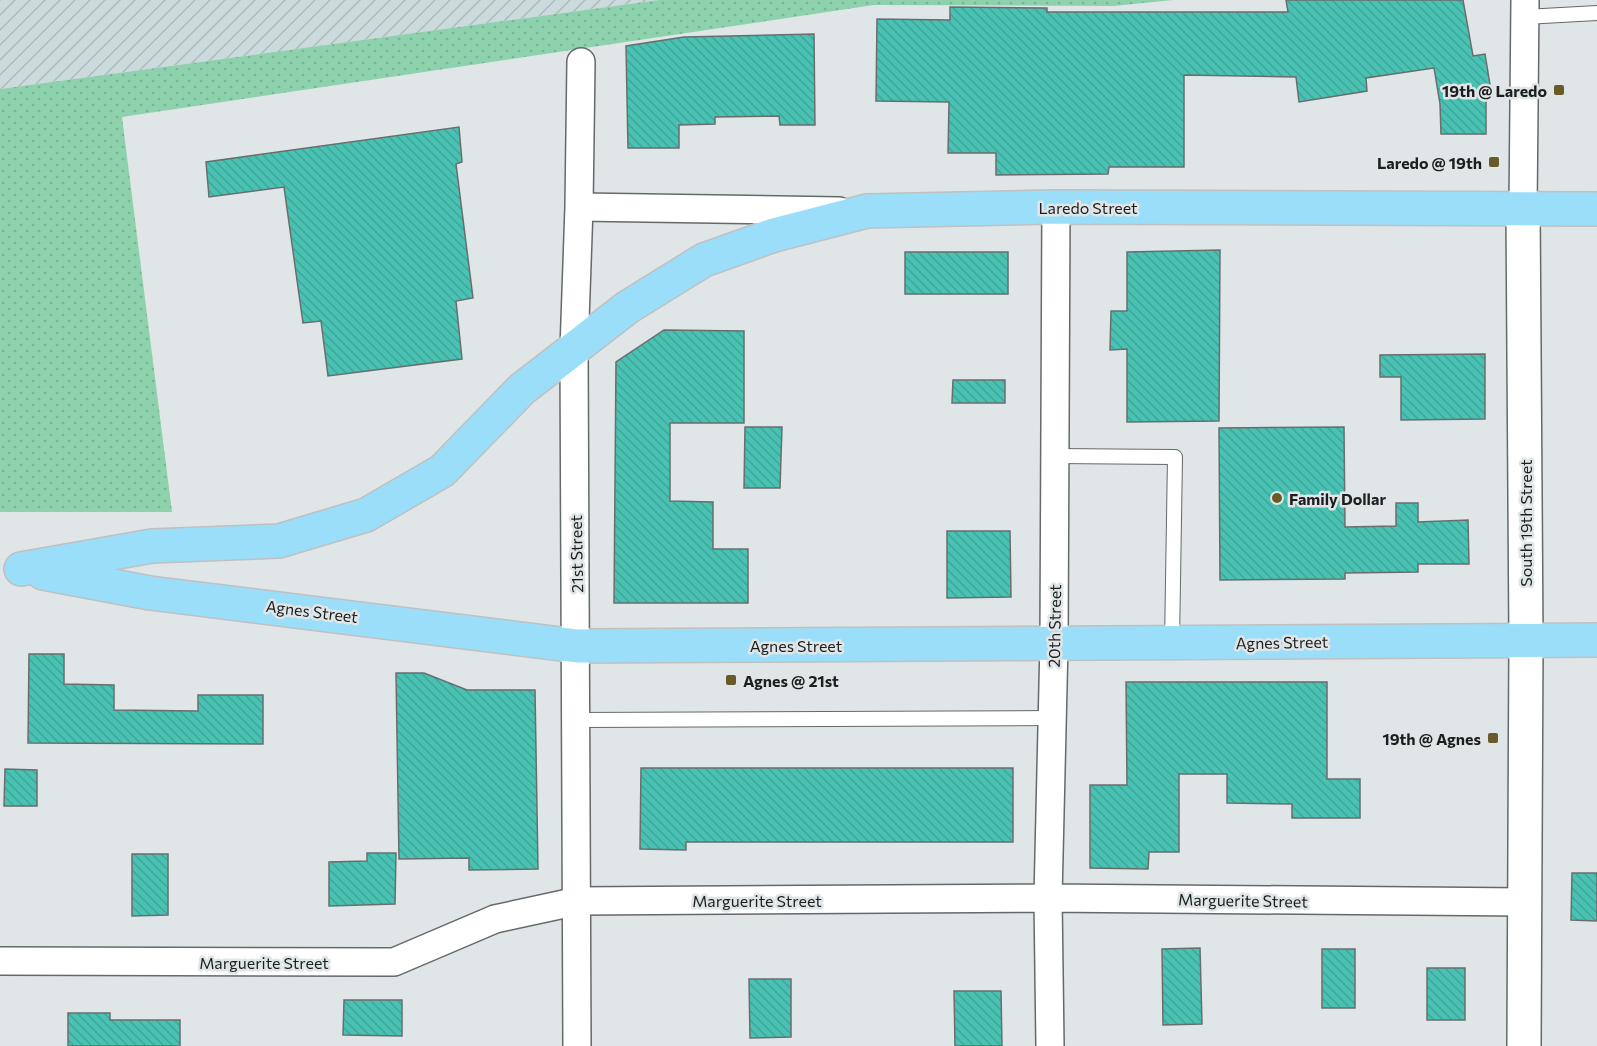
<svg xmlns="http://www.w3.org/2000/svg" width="1597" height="1046" font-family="Commissioner,sans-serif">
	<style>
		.industrial { fill: url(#industrial-furrows) }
		.grass { fill: url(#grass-dots) }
		.building { fill: url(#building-back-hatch); stroke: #696e6d; stroke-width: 1.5 }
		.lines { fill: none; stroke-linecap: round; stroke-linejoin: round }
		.lane-casing { stroke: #64696a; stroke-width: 16 }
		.street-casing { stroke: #64696a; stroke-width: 30 }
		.secondary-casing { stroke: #64696a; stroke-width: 36 }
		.primary-casing { stroke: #c0c0c0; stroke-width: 36 }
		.lane { stroke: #fff; stroke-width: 14 }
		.street { stroke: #fff; stroke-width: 27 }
		.secondary { stroke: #fff; stroke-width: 33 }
		.primary { stroke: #9adefa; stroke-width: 33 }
		.poi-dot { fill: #6a5a28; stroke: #e0e6e7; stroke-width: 2 }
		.labels { text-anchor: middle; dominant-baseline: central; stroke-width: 5; stroke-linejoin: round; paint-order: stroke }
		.poi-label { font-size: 16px; font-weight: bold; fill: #1d1f1f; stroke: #e0e6e7; text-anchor: end }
		.street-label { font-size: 16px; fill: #1d1f1f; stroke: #e0e6e7 }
	</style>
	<defs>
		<pattern id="industrial-furrows" width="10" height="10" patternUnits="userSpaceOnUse" patternTransform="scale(1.5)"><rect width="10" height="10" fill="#cbdadc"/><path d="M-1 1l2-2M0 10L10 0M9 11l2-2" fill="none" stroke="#aebbbc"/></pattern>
		<pattern id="grass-dots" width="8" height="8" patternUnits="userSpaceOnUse" patternTransform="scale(1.5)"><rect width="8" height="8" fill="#8dd2ad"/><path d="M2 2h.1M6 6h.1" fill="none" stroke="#79b494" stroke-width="1.8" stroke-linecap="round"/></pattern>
		<pattern id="building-back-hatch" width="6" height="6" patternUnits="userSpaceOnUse" patternTransform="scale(1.5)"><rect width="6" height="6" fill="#49c2b3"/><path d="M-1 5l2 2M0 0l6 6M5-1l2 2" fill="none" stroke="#3fa69a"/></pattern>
	</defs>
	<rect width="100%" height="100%" fill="#e0e6e7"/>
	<!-- industrial -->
	<path class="industrial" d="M 0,0 L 659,0 L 0,89 Z"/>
	<!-- grass -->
	<path class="grass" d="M 659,0 L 1173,0 L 1114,6 L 874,5 L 122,117 L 172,512 L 0,512 L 0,89 Z"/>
	<!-- building -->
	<path class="building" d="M 1286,0 L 1463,0 L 1473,56 L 1485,54 L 1492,97 L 1486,98 L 1486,134 L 1441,134 L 1440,104 L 1434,68 L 1366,78 L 1367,91 L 1299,102 L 1296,77 L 1184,75 L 1184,167 L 1109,167 L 1108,174 L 996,175 L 996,153 L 948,153 L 949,102 L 876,101 L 877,19 L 950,20 L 950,7 L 1047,8 L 1047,12 L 1288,12 Z
		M 814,34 L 815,125 L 780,125 L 779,116 L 715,117 L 715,124 L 679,125 L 679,148 L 628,148 L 626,46 L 684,37 Z
		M 459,127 L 462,162 L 456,164 L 473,298 L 456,301 L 462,359 L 328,376 L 321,321 L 303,323 L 284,187 L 209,197 L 206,162 Z
		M 1220,250 L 1219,421 L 1127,422 L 1127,349 L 1110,350 L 1111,311 L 1127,311 L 1127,252 Z
		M 905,252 L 1008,252 L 1008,294 L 905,294 Z
		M 664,330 L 744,331 L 744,423 L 670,423 L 670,501 L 713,502 L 713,549 L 748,549 L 748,603 L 614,603 L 616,362 Z
		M 1485,354 L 1485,419 L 1401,420 L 1401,377 L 1380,377 L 1380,355 Z
		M 953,380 L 1005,380 L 1005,403 L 952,403 Z
		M 745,427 L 782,427 L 780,488 L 744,488 Z
		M 1344,427 L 1345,527 L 1396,526 L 1396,503 L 1418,503 L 1418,522 L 1468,520 L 1469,564 L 1418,564 L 1418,572 L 1345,573 L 1345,579 L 1220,580 L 1219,428 Z
		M 947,531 L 1010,531 L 1011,597 L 947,598 Z
		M 29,654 L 64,654 L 64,684 L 114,685 L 114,710 L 198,711 L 198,695 L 263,695 L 263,744 L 28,743 Z
		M 396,673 L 424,673 L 467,690 L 535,690 L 538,869 L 469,870 L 469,858 L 399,859 Z
		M 1126,682 L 1327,682 L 1327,779 L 1360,779 L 1360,818 L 1292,818 L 1292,804 L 1227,803 L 1227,774 L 1179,774 L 1179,852 L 1149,852 L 1148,869 L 1090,868 L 1090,785 L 1127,785 Z
		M 641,768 L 1013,768 L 1013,842 L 686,842 L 686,850 L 640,849 Z
		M 5,769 L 37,770 L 37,806 L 4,806 Z
		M 367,853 L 396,853 L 395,904 L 329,906 L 329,862 L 367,861 Z
		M 132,854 L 168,854 L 168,915 L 132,916 Z
		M 1572,873 L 1597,873 L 1597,921 L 1571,920 Z
		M 1200,948 L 1202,1024 L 1163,1025 L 1162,949 Z
		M 1322,949 L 1355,949 L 1355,1008 L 1322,1008 Z
		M 1427,968 L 1465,968 L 1465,1020 L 1427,1020 Z
		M 749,979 L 791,979 L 791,1037 L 750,1038 Z
		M 954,991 L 1001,991 L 1002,1046 L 955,1046 Z
		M 344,1000 L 402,1000 L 402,1036 L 343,1035 Z
		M 68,1013 L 110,1013 L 110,1020 L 180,1020 L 180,1046 L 68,1046 Z"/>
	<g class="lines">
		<!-- lane casing -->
		<g class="lane-casing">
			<path id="lane" d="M 1525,17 L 1597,13
				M 1055,456 L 1175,457 L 1172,643
				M 577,720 L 1052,718"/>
		</g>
		<!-- street casing -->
		<g class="street-casing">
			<path id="street" d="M 579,207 L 839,211
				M 1523,209 L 1525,0
				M 0,961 L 394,962 L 495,919 L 578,901 L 1048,898 L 1525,902
				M 577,1046 L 574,349 L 579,207 L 581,62
				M 1050,1046 L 1048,898 L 1054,643 L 1056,207"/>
		</g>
		<!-- secondary casing -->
		<g class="secondary-casing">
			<path id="secondary" d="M 1523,209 L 1526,640 L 1524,1046"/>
		</g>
		<!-- primary casing -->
		<g class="primary-casing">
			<path id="primary" d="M 21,569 L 152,546 L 279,541 L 366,515 L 442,471 L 522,389 L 628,307 L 704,260 L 774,235 L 867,211 L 1056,207 L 1597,209
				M 43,573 L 150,593 L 577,646 L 1597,640"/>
		</g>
		<!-- lane -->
		<use href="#lane" class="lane"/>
		<!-- street -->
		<use href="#street" class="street"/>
		<!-- secondary -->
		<use href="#secondary" class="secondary"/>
		<!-- primary -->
		<use href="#primary" class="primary"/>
	</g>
	<!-- markers -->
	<g class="poi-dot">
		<rect x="1553" y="84" width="12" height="12" rx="3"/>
		<rect x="1488" y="156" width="12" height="12" rx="3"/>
		<circle cx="1277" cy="498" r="6"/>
		<rect x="725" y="674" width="12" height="12" rx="3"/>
		<rect x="1487" y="732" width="12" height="12" rx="3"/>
	</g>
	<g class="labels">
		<!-- poi labels -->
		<g class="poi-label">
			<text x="1547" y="90">19th @ Laredo</text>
			<text x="1482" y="162">Laredo @ 19th</text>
			<text x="1289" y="498" text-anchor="start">Family Dollar</text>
			<text x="743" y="680" text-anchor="start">Agnes @ 21st</text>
			<text x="1481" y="738">19th @ Agnes</text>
		</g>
		<!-- street labels -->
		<g class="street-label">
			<text x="1088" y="207">Laredo Street</text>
			<text transform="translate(1525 523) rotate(-90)">South 19th Street</text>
			<text transform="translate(576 554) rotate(-91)">21st Street</text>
			<text transform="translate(312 611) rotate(7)">Agnes Street</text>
			<text transform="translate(1054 626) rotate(-89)">20th Street</text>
			<text transform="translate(1282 642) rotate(-1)">Agnes Street</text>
			<text x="796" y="645">Agnes Street</text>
			<text x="757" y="900">Marguerite Street</text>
			<text transform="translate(1243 900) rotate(1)">Marguerite Street</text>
			<text x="264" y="962">Marguerite Street</text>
		</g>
	</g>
</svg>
